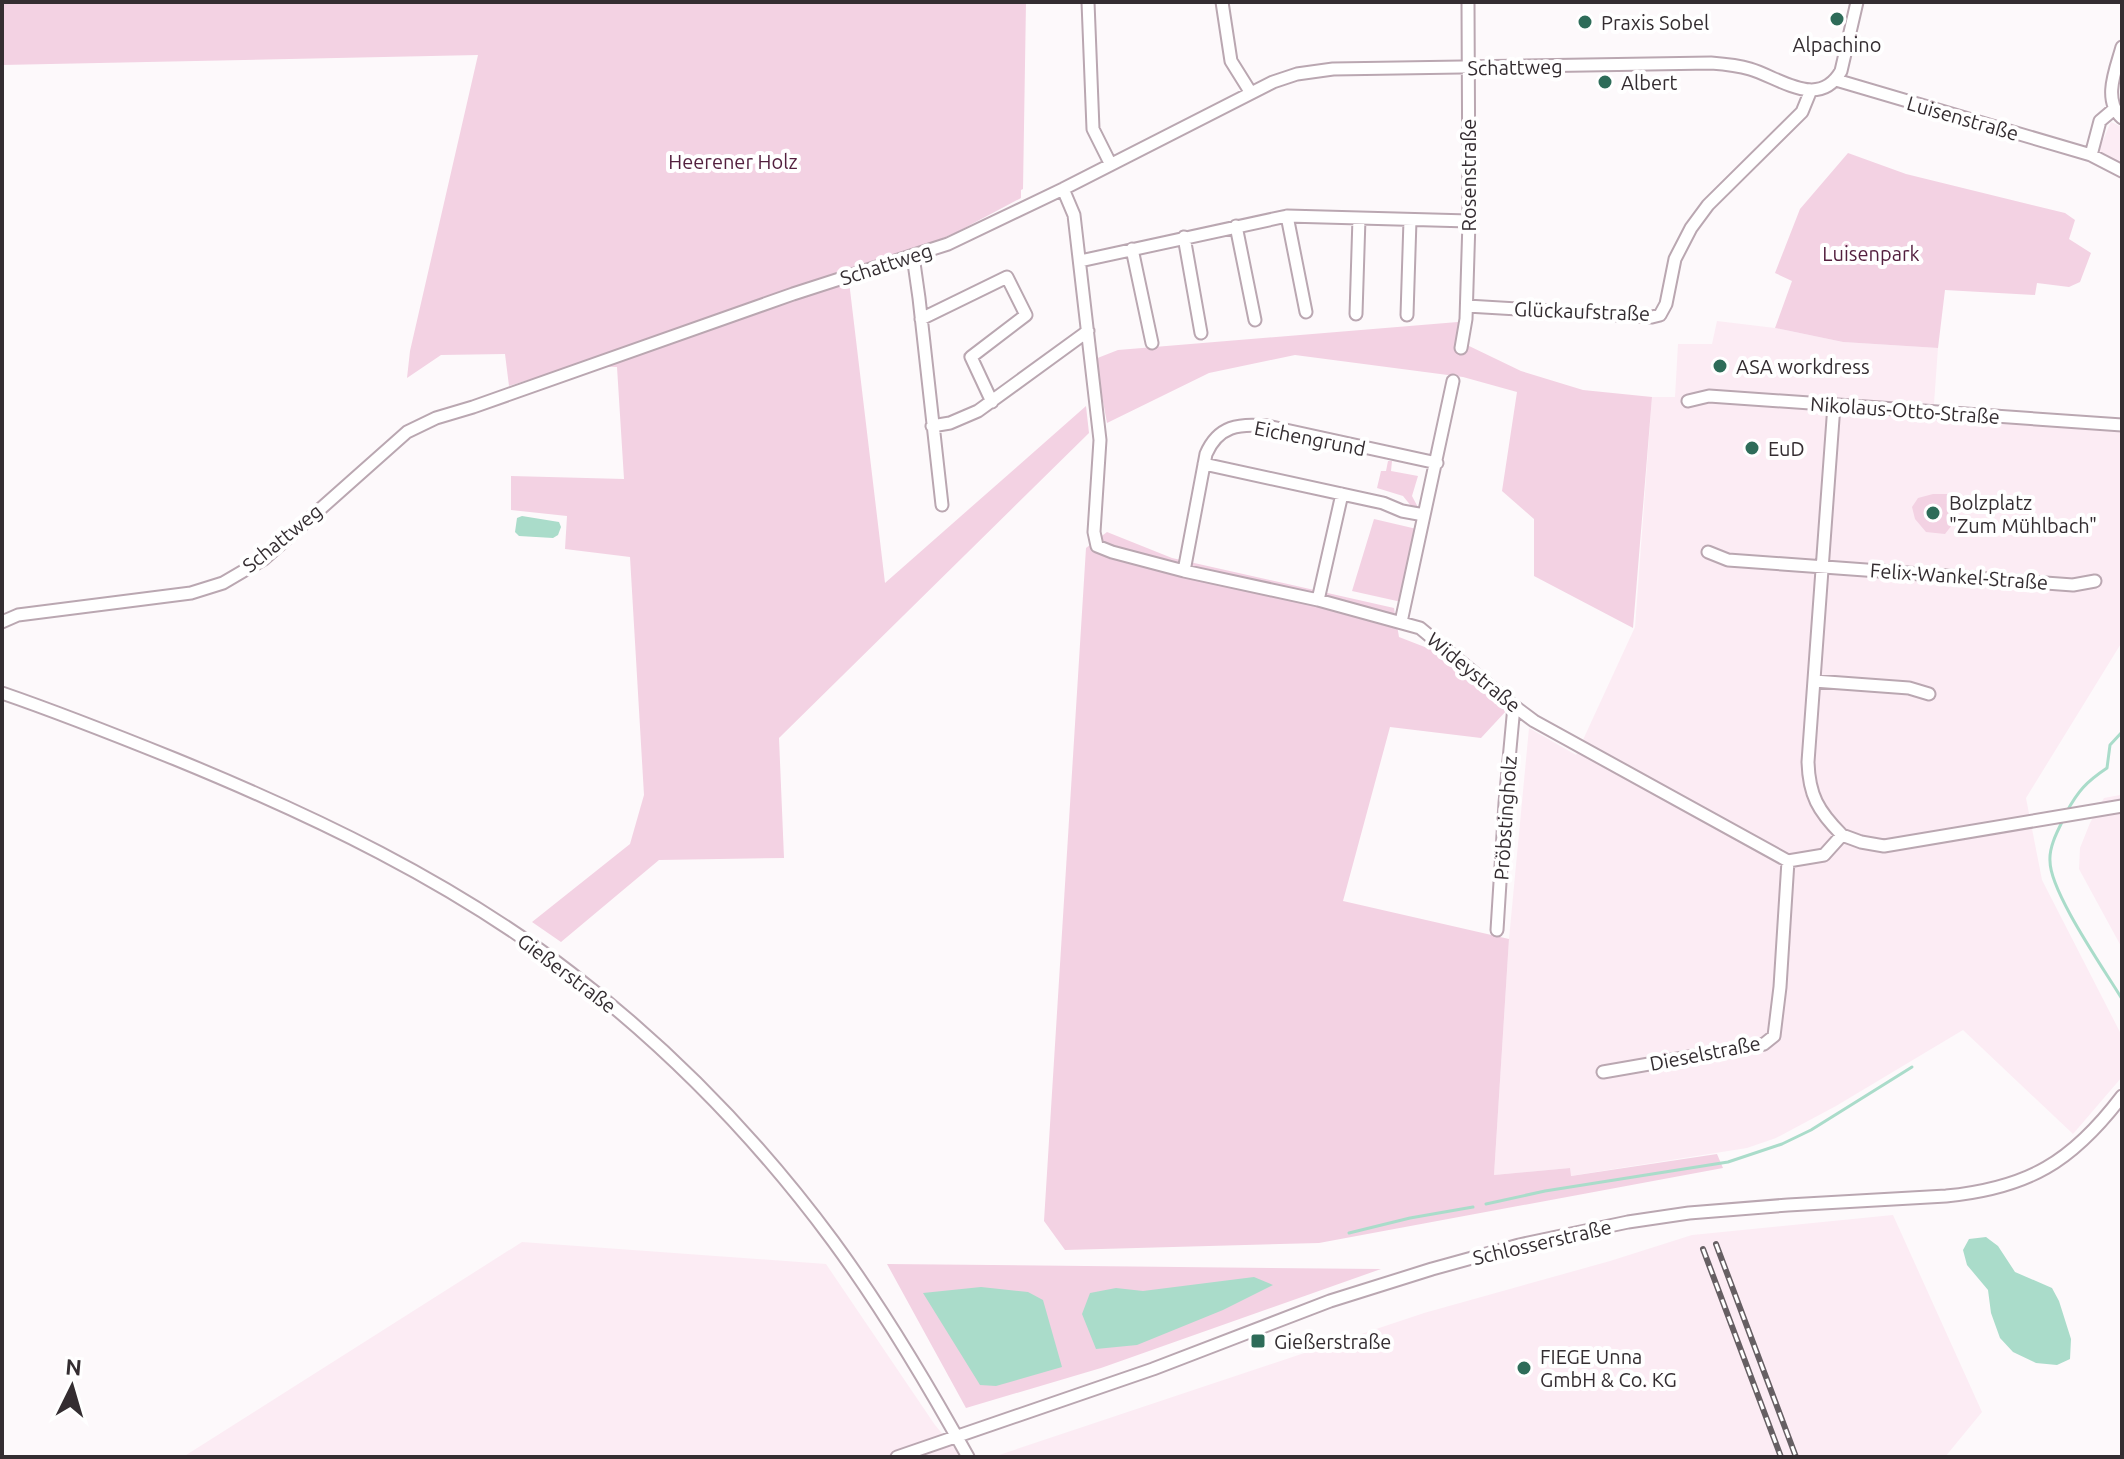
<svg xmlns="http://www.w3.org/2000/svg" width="2124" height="1459" font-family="Ubuntu,sans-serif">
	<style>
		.built { fill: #fcecf4 }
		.green { fill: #f3d2e3 }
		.water { fill: #aadcca }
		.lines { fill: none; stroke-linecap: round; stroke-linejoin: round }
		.stream { stroke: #aadcca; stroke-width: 3 }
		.street-casing { stroke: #baa7b1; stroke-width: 15 }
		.street { stroke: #fff; stroke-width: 11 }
		.rail-casing { stroke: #665f63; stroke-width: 6 }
		.rail { stroke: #fff; stroke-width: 3; stroke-dasharray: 9; stroke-linecap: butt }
		.poi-dot { fill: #2e6c59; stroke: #fff; stroke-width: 3 }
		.labels { text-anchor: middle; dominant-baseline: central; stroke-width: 8; stroke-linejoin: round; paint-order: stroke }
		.poi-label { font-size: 20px; fill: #342d31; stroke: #fff; text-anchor: start }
		.street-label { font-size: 20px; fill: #342d31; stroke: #fff }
		.park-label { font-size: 20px; fill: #531f3e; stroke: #fff }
	</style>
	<rect width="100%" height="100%" fill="#fdf9fb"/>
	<!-- built -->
	<path class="built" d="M 2111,122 L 2122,127 L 2122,166 L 2097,154 Z
		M 1717,321 L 1775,328 L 1843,342 L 1938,348 L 1933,417 L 2122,429 L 2122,642 L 2026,798 L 2042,880 L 2122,1036 L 2122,1077 L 2073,1134 L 1963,1030 L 1836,1106 L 1776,1138 L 1747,1148 L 1570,1176 L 1570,1168 L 1494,1175 L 1509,939 L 1529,728 L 1576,755 L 1635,627 L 1652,397 L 1675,397 L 1678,344 L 1712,344 Z
		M 2122,789 L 2122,948 L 2079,869 L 2080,848 L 2090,823 L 2104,798 L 2120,795 Z
		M 1893,1215 L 1982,1412 L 1945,1457 L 993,1457 L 1424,1313 L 1610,1261 L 1692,1235 Z
		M 522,1242 L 826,1264 L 935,1425 L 962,1457 L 183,1457 Z"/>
	<!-- green -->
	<path class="green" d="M 2,2 L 1026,2 L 1023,189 L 1021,190 L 1021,198 L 957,232 L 913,251 L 848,273 L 885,583 L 1086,406 L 1089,433 L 779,738 L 784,858 L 659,860 L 561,942 L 532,922 L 630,844 L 644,795 L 630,557 L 565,549 L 567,516 L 511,510 L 511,476 L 624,479 L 617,367 L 573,366 L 509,386 L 505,354 L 441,355 L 407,378 L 410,351 L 478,55 L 2,65 Z
		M 1848,153 L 1906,174 L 2065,213 L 2075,220 L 2069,239 L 2091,253 L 2080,282 L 2069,287 L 2037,283 L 2035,295 L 1945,290 L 1938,348 L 1843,342 L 1775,328 L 1792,281 L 1775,273 L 1800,209 Z
		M 1470,321 L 1467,345 L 1521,371 L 1583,390 L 1652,397 L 1633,628 L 1534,576 L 1534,519 L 1502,491 L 1517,392 L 1463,377 L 1295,355 L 1209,373 L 1107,423 L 1095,359 L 1118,350 Z
		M 1388,461 L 1392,461 L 1391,471 L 1418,476 L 1412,496 L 1421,513 L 1416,512 L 1403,496 L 1377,488 L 1381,471 L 1386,471 Z
		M 1933,494 L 1955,494 L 1952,525 L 1945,534 L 1926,532 L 1915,519 L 1912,507 L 1918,498 Z
		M 1374,519 L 1421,530 L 1406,603 L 1352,591 Z
		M 1107,532 L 1172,558 L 1394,608 L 1399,637 L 1435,651 L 1507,710 L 1481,738 L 1390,727 L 1343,901 L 1509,939 L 1494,1175 L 1570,1168 L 1571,1176 L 1717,1154 L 1723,1168 L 1319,1243 L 1065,1250 L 1044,1221 L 1086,548 Z
		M 887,1264 L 1381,1269 L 1101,1368 L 966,1408 Z"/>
	<!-- water -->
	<path class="water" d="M 522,516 L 559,522 L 561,527 L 558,535 L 553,538 L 519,536 L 515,532 L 517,518 Z
		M 1986,1237 L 1998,1246 L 2015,1272 L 2052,1288 L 2059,1301 L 2071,1339 L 2070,1359 L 2057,1365 L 2036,1363 L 2013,1352 L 2000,1338 L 1991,1313 L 1988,1290 L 1967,1265 L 1963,1250 L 1969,1239 Z
		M 1254,1277 L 1273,1285 L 1223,1310 L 1137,1345 L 1096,1349 L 1082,1314 L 1090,1293 L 1116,1288 L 1143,1291 Z
		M 981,1287 L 1028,1292 L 1043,1300 L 1062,1367 L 996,1386 L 980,1385 L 923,1293 Z"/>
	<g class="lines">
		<!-- stream -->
		<path class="stream" d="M 2066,813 C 2078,791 2086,782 2107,768 L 2110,745 L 2122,732
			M 2063,820 C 2057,832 2049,847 2050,861 C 2050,892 2104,969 2122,999
			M 1486,1204 L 1545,1191 L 1728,1162 L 1782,1144 L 1811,1130 L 1912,1067
			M 1349,1233 L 1410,1218 L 1473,1207"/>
		<!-- street casing -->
		<g class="street-casing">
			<path id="street" d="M 1088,2 L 1093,129 L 1110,163
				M 1222,2 L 1231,61 L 1251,93
				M 2122,47 C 2116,69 2102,100 2122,118
				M 1836,80 L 2091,155 L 2122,171
				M 2091,155 L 2100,121 L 2113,110
				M 1063,189 L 1074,215 L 1100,440 L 1094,532 L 1097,546 L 1112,552 L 1184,571 L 1318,600 L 1420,628 L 1514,706 L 1534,721 L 1788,861 L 1824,855 L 1842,835 L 1861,842 L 1884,846 L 2122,806
				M 1287,216 L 1306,312
				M 1236,226 L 1255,320
				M 1184,237 L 1201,333
				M 1132,249 L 1152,343
				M 913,256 L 919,298 L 942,505
				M 1080,261 L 1287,216 L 1469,221
				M 1467,306 L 1652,317 L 1660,315 L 1666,304 L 1675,259 L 1691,228 L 1708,205 L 1802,112 L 1811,90
				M 1356,314 L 1359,218
				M 1407,315 L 1410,220
				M 921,319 L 1007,277 L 1026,315 L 971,357 L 992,402
				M 1461,348 L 1466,319 L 1469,221 L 1468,2
				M 1688,401 L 1709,396 L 2122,425
				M 1834,405 L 1808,762 C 1809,795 1818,811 1842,835
				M 932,426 L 950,423 L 978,411 L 1088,331
				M 1204,464 L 1383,503 L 1402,511 L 1424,515
				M 1708,552 L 1728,560 L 2073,585 L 2095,581
				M 1184,571 L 1206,454 C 1218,426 1239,423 1267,426 L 1437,463
				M 1318,600 L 1342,494
				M 2,622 L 18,615 L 191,593 L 223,583 L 264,559 L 407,432 L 436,418 L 473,407 L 793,294 L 948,244 L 1063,189 L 1273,82 L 1297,74 L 1333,69 L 1711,63 C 1724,64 1737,65 1750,69 C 1780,78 1819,110 1841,71 L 1857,2
				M 1401,622 L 1453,381
				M 1814,681 L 1909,688 L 1929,694
				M 2,693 C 60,713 118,736 175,759 C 314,816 451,881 571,973 C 670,1049 759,1141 833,1241 C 883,1309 927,1383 968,1457
				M 1497,930 L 1505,803 L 1514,706
				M 1603,1072 L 1764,1044 L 1774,1036 L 1780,987 L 1788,861
				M 897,1457 L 1153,1369 L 1330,1301 L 1432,1269 L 1519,1245 L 1628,1222 L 1689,1213 L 1788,1205 L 1946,1196 C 2028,1188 2072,1162 2122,1096"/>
		</g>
		<!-- street -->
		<use href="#street" class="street"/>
		<!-- rail casing -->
		<g class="rail-casing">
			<path id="rail" d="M 1716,1244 L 1796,1457
				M 1703,1249 L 1781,1457"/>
		</g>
		<!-- rail -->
		<use href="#rail" class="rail"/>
	</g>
	<!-- markers -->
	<g class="poi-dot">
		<circle cx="1837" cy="19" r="8"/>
		<circle cx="1585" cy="22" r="8"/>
		<circle cx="1605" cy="82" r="8"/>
		<circle cx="1720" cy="366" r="8"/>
		<circle cx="1752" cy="448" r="8"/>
		<circle cx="1933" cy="513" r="8"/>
		<rect x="1250" y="1333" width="16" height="16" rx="4"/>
		<circle cx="1524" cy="1368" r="8"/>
	</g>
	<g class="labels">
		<!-- poi labels -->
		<g class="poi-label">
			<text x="1601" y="22">Praxis Sobel</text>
			<text x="1837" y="44" text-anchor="middle">Alpachino</text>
			<text x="1621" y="82">Albert</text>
			<text x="1736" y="366">ASA workdress</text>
			<text x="1768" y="448">EuD</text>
			<text x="1949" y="502">Bolzplatz<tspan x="1949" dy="23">"Zum Mühlbach"</tspan></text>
			<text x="1274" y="1341">Gießerstraße</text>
			<text x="1540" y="1356">FIEGE Unna<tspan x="1540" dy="23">GmbH &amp; Co. KG</tspan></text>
		</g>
		<!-- street labels -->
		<g class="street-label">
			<text transform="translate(1515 67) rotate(-1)">Schattweg</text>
			<text transform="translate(1963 118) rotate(16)">Luisenstraße</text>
			<text transform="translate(1468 175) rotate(-90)">Rosenstraße</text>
			<text transform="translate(886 264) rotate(-18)">Schattweg</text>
			<text transform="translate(1582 311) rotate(2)">Glückaufstraße</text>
			<text transform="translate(1905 410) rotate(4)">Nikolaus-Otto-Straße</text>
			<text transform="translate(1310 438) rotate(11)">Eichengrund</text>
			<text transform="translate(282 538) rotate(-39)">Schattweg</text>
			<text transform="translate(1959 576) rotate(4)">Felix-Wankel-Straße</text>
			<text transform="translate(1474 672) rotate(39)">Wideystraße</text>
			<text transform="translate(1505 818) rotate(-86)">Pröbstingholz</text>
			<text transform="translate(567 973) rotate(37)">Gießerstraße</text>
			<text transform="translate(1705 1053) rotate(-11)">Dieselstraße</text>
			<text transform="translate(1542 1242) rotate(-13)">Schlosserstraße</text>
		</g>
		<!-- park labels -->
		<g class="park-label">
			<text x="733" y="161">Heerener Holz</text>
			<text x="1871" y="253">Luisenpark</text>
		</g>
	</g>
	<!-- border -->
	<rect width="2124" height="1459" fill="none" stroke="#342d31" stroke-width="8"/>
	<!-- north arrow -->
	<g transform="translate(72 1387) rotate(5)" stroke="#ffffff" stroke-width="6" paint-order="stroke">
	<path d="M0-6L14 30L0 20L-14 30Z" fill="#342d31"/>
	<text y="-12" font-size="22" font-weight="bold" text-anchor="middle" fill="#342d31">N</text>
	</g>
</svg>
